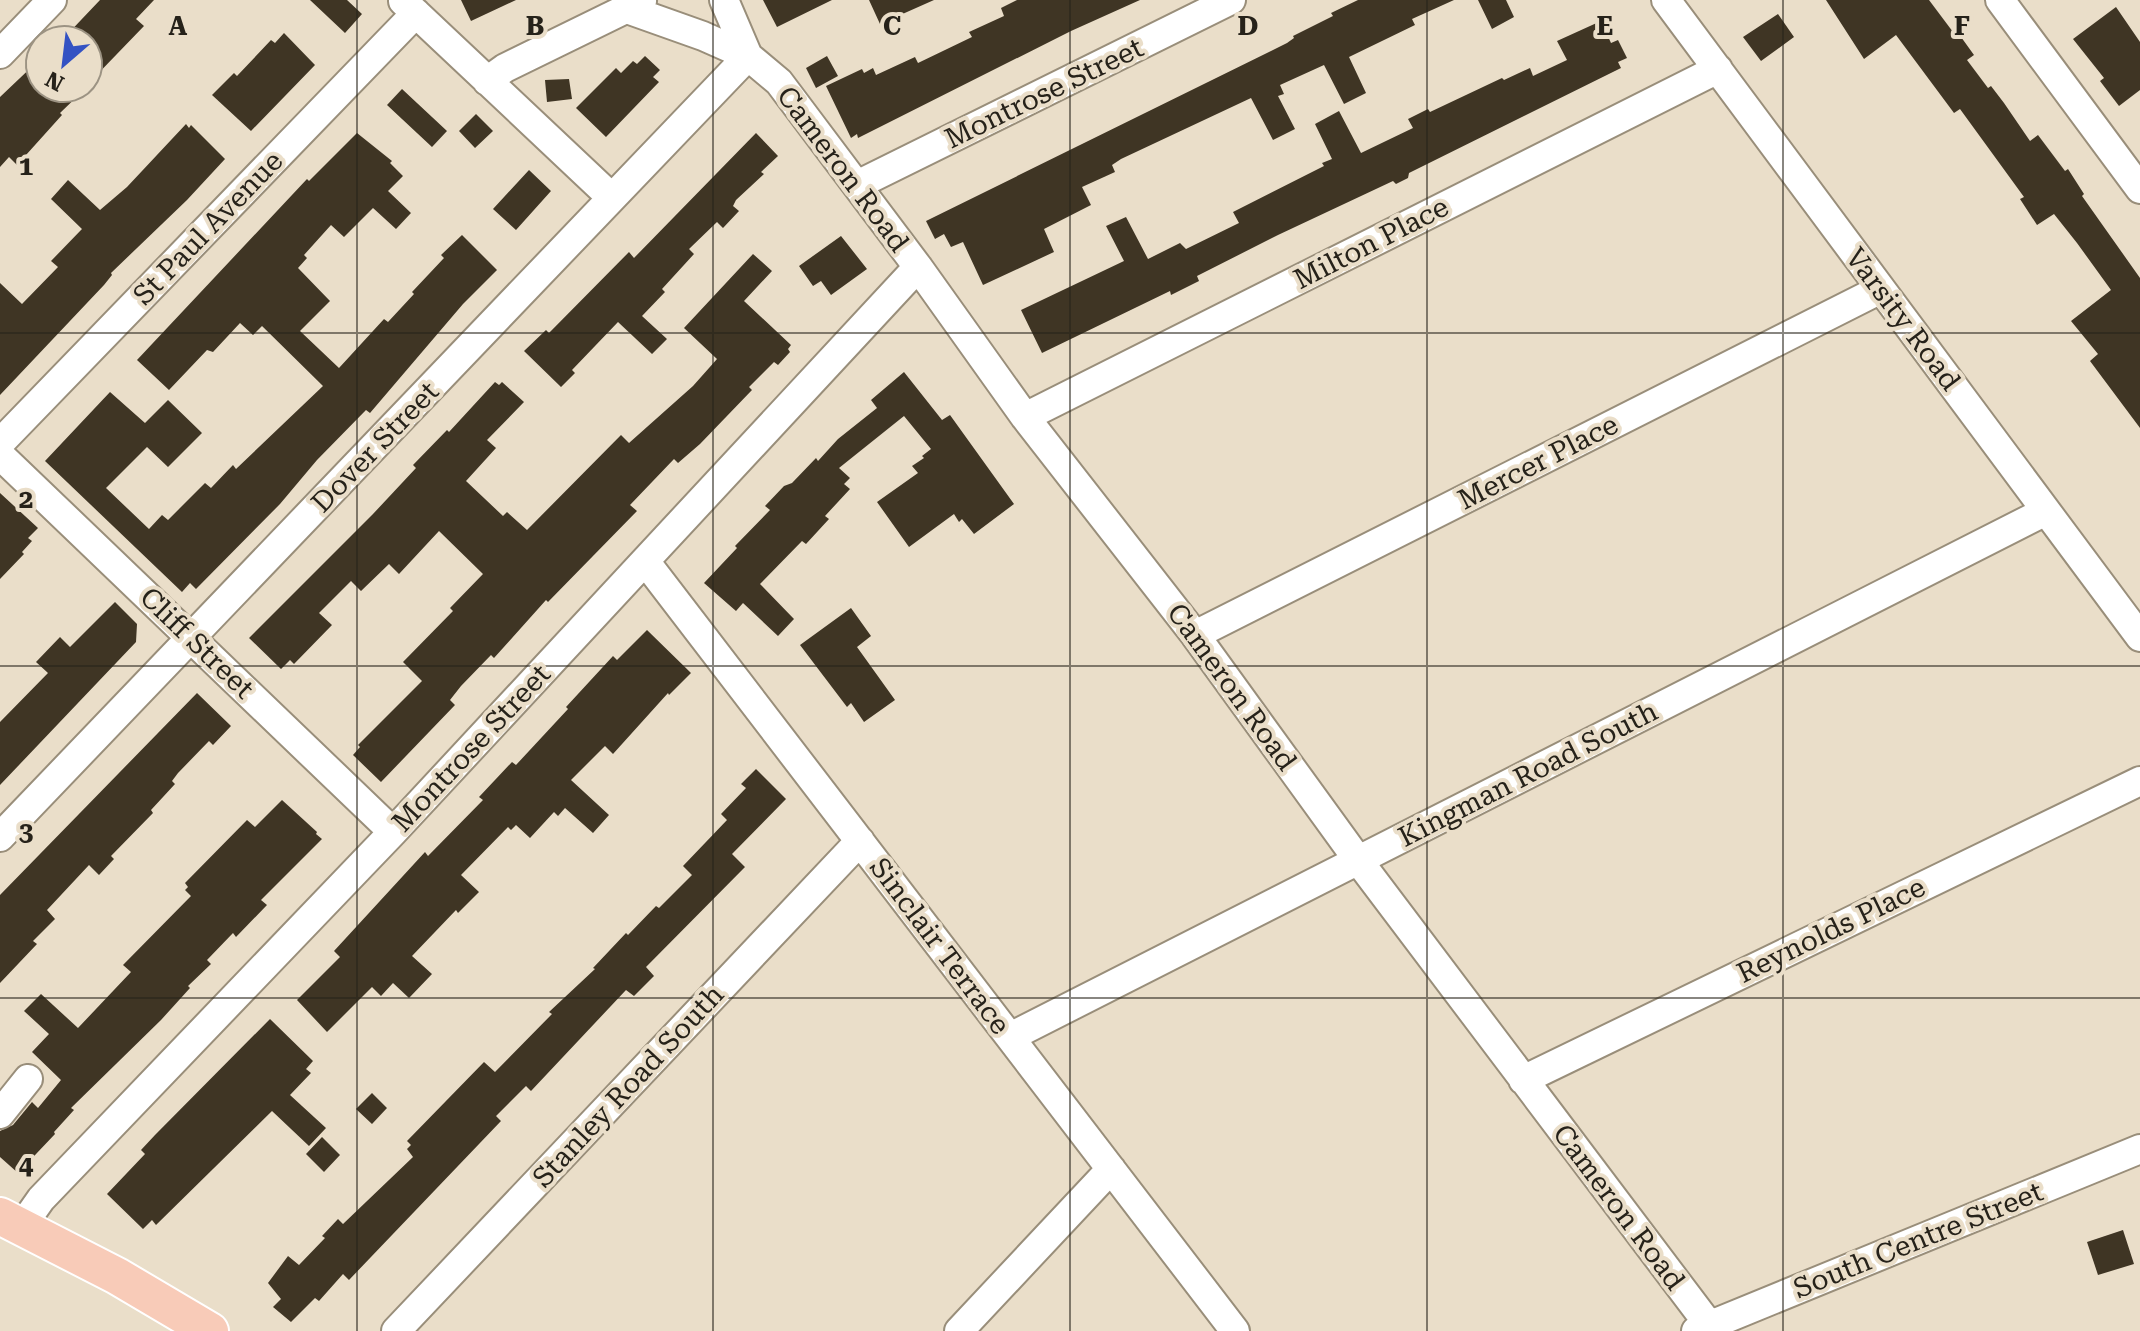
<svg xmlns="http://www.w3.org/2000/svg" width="2140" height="1331" font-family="'Roboto Serif',serif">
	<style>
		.building { fill: #3f3524 }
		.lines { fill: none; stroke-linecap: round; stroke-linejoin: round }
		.minor-casing { stroke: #998e7a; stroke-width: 32 }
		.major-casing { stroke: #fff; stroke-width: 40 }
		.minor { stroke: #fff; stroke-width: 28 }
		.major { stroke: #f8cbb8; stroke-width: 36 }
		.grid { fill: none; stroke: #26221a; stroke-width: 2; stroke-opacity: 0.55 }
		.labels { text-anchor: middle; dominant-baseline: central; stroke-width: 8; stroke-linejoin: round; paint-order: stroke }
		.street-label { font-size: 28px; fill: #26221a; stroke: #eadec9 }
		.grid-label { font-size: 26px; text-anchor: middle; font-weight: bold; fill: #26221a; stroke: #eadec9; stroke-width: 8; stroke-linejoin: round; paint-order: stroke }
	</style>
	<rect width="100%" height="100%" fill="#eadec9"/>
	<!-- building -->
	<path class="building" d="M 100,0 L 154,0 L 136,19 L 144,26 L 88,84 L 88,40 L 62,40 Z
		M 310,0 L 347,0 L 362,14 L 345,33 Z
		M 461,0 L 516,0 L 471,21 Z
		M 763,0 L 832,0 L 777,27 Z
		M 869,0 L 934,0 L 880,24 Z
		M 1017,0 L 1140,0 L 1071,31 L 858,138 L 857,134 L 851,138 L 826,86 L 862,69 L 864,73 L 873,68 L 876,75 L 915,57 L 918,63 L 972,37 L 969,32 L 1004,16 L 1001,8 Z
		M 1358,0 L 1454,0 L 1412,19 L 1415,25 L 1349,57 L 1366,93 L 1344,104 L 1324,65 L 1280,85 L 1284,94 L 1278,96 L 1295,129 L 1273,140 L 1251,98 L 1121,159 L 1112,165 L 1115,172 L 1082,187 L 1091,205 L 1044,229 L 1054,252 L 983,285 L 963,242 L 951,247 L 944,234 L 935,239 L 926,221 L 1287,43 L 1294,38 L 1293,36 L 1333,16 L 1331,13 Z
		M 1478,0 L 1506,0 L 1514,17 L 1492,29 Z
		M 1826,0 L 1929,0 L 1953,32 L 1956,30 L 1974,55 L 1967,60 L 1988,88 L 1991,86 L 2004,103 L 2030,141 L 2038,135 L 2065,171 L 2068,169 L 2084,194 L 2082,196 L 2140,278 L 2140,428 L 2090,361 L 2098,354 L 2071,321 L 2111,290 L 2077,243 L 2054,214 L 2037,225 L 2020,199 L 2024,197 L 1960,109 L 1954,113 L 1896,35 L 1864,59 Z
		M 2116,7 L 2140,42 L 2140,90 L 2119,106 L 2100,81 L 2104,78 L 2073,39 Z
		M 1778,14 L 1794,37 L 1761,61 L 1743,37 Z
		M 1601,21 L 1611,43 L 1618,40 L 1627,58 L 1618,62 L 1621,68 L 1409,173 L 1408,178 L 1396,184 L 1393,181 L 1278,235 L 1197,276 L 1199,281 L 1171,295 L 1170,291 L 1042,353 L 1021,310 L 1124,261 L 1106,226 L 1126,217 L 1148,259 L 1180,243 L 1186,249 L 1239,223 L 1233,212 L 1324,166 L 1322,163 L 1332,159 L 1315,124 L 1339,111 L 1361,153 L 1413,128 L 1408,119 L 1428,109 L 1430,112 L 1502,78 L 1504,80 L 1530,68 L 1533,76 L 1567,60 L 1557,41 Z
		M 284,33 L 315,65 L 251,131 L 212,95 L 234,73 L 237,76 L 271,40 L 275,43 Z
		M 645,56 L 660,70 L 653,77 L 659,82 L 606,137 L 576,108 L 616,68 L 621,73 L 633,61 L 637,64 Z
		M 827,56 L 838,76 L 816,88 L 806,68 Z
		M 40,59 L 40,88 L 86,88 L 60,113 L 62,115 L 17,165 L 9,157 L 0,167 L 0,97 Z
		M 569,79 L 572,99 L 547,102 L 545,80 Z
		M 402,89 L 447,131 L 432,147 L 387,105 Z
		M 476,114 L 493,131 L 475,148 L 459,131 Z
		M 186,124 L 189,128 L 191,125 L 225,159 L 187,200 L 111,273 L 112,275 L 104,285 L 0,395 L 0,283 L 22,304 L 58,267 L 51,261 L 82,229 L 51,199 L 68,180 L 100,210 L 127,187 Z
		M 357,133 L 392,161 L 390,163 L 403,176 L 388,191 L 411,213 L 396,229 L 373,208 L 344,237 L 331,225 L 304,255 L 307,258 L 298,268 L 330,301 L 300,331 L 339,368 L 384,319 L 388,322 L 414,294 L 412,292 L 444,258 L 441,255 L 462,235 L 497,270 L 463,304 L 370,413 L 366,410 L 317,460 L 280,504 L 196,589 L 190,583 L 182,592 L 45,461 L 110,392 L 145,423 L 168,400 L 202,433 L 168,467 L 147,447 L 106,488 L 149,529 L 162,515 L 168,520 L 205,483 L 211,488 L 233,465 L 236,469 L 323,386 L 262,326 L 253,335 L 240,323 L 213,352 L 207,350 L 169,390 L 137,360 L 307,179 L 309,181 Z
		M 756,133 L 778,156 L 761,172 L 764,174 L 736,200 L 733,206 L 739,211 L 723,228 L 717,222 L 689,249 L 694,254 L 662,289 L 665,292 L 642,316 L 667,339 L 652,354 L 618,322 L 572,370 L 575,373 L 561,387 L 524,351 L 546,330 L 549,333 L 629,252 L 634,258 Z
		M 529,170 L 551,191 L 516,230 L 493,209 Z
		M 841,236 L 867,269 L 831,295 L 821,281 L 813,286 L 799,266 Z
		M 753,254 L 772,271 L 744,301 L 791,345 L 788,349 L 790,352 L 778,365 L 774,362 L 749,387 L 752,390 L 700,444 L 678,463 L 674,459 L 630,505 L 637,511 L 548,602 L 546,600 L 494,658 L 491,655 L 461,686 L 450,700 L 455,705 L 381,782 L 353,755 L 360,747 L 358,745 L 422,681 L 403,662 L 453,611 L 450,608 L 483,574 L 439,531 L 399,574 L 389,564 L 361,591 L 351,581 L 319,613 L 332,625 L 294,664 L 290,660 L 281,669 L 249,638 L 373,514 L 416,468 L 413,465 L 447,430 L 449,432 L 495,382 L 499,385 L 502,382 L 524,402 L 487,440 L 496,448 L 466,481 L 503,516 L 507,512 L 527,530 L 621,435 L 629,443 L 693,386 L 717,359 L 684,328 Z
		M 904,372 L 942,420 L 950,415 L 1014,504 L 974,534 L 962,519 L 959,522 L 954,514 L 909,547 L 877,502 L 918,473 L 912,466 L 924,458 L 922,456 L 931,449 L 904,416 L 839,468 L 850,478 L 844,484 L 850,489 L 825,516 L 829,519 L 806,544 L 802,541 L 760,584 L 794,619 L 778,636 L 743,603 L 736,611 L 704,583 L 737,548 L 735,546 L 770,510 L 765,506 L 784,486 L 792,483 L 816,458 L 818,461 L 838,439 L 877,408 L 871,400 Z
		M 0,493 L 38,528 L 28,538 L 32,541 L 22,552 L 24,554 L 0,579 Z
		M 115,602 L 137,624 L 136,642 L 0,785 L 0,722 L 48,673 L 36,662 L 60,637 L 70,647 Z
		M 851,608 L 871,636 L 857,647 L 895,700 L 864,722 L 851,703 L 847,707 L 800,645 Z
		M 647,630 L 691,673 L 669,695 L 668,693 L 613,754 L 605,746 L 571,780 L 609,815 L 593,833 L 565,808 L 558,816 L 554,812 L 530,838 L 516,825 L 511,830 L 508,827 L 461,875 L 479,892 L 458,913 L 456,910 L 412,956 L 432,974 L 409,998 L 393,983 L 381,996 L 372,987 L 327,1032 L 297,1000 L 340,957 L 334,951 L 425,852 L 428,856 L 483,800 L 479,797 L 512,762 L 516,765 L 568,709 L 566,707 L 613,656 L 617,660 Z
		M 197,693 L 231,726 L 213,745 L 209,741 L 178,773 L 172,781 L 175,784 L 151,810 L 153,813 L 111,856 L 114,859 L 99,875 L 89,865 L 47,910 L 55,919 L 33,941 L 37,944 L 0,983 L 0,895 Z
		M 756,769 L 786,799 L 732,854 L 745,867 L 646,967 L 654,976 L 634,996 L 626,990 L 531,1091 L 526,1086 L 496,1116 L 501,1121 L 349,1280 L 343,1274 L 319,1301 L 315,1298 L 291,1322 L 273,1307 L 281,1299 L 268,1283 L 288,1256 L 299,1265 L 325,1238 L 322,1236 L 338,1219 L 343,1224 L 413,1157 L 407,1149 L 411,1145 L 407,1141 L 484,1062 L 495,1072 L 552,1014 L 549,1012 L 595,969 L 593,968 L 626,933 L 628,935 L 656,906 L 659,908 L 692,875 L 683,866 L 727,820 L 721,814 L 746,788 L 741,784 Z
		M 282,800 L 317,832 L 316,834 L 322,839 L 261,900 L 267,905 L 236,937 L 233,933 L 207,960 L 211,964 L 188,986 L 190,988 L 161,1020 L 71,1108 L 74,1110 L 54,1132 L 55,1134 L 18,1173 L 0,1157 L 0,1131 L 13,1125 L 32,1102 L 38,1108 L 61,1080 L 32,1052 L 49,1034 L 24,1011 L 41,994 L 78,1028 L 131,972 L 123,965 L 191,896 L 185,890 L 188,887 L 185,883 L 247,820 L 255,827 Z
		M 270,1019 L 313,1061 L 306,1069 L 311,1073 L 290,1095 L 326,1128 L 309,1146 L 272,1111 L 156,1225 L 152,1220 L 143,1229 L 107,1194 L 145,1154 L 141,1150 L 155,1135 Z
		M 372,1093 L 387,1108 L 372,1124 L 356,1109 Z
		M 322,1137 L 340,1155 L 324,1172 L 306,1154 Z
		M 2123,1230 L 2134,1264 L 2098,1275 L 2087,1242 Z"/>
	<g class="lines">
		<!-- minor casing -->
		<g class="minor-casing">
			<path id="minor" d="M 724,0 L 748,56
				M 1666,0 L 2140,637
				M 2000,0 L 2140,189
				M 403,1 L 612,198
				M 627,9 L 703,36 L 748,56 L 779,82 L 918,267 L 1025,417 L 1195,635 L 1358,860 L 1709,1325
				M 0,54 L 52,0
				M 487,81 L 505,68 L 642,1
				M 857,185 L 1231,0
				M 1025,417 L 1718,69
				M 0,443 L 416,13
				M 0,455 L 393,832
				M 645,561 L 1235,1331
				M 1195,635 L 1881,289
				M 0,837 L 748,56
				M 1010,1037 L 2046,511
				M 1523,1080 L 2140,781
				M 0,1114 L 28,1079
				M 22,1226 L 41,1199 L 393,832 L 918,267
				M 396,1331 L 860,841
				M 959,1331 L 1111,1169
				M 1696,1331 L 2140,1149"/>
		</g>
		<!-- major casing -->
		<g class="major-casing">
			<path id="major" d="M 0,1216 L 117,1276 L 210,1331"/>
		</g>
		<!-- minor -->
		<use href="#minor" class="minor"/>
		<!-- major -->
		<use href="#major" class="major"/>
	</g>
	<!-- grid -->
	<path class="grid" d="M 357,0 L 357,1331M 713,0 L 713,1331M 1070,0 L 1070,1331M 1427,0 L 1427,1331M 1783,0 L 1783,1331M 0,333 L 2140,333M 0,666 L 2140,666M 0,998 L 2140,998"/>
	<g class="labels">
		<!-- street labels -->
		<g class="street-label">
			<text transform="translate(1044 93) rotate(-26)">Montrose Street</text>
			<text transform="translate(843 169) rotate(53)">Cameron Road</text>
			<text transform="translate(208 228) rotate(-46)">St Paul Avenue</text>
			<text transform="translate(1371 243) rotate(-27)">Milton Place</text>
			<text transform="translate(1903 319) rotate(53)">Varsity Road</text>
			<text transform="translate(375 447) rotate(-46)">Dover Street</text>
			<text transform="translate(1538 462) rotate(-27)">Mercer Place</text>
			<text transform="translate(197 643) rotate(44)">Cliff Street</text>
			<text transform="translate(1232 687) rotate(54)">Cameron Road</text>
			<text transform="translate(471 748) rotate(-47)">Montrose Street</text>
			<text transform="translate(1528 774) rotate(-27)">Kingman Road South</text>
			<text transform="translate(1831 930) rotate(-26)">Reynolds Place</text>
			<text transform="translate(940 946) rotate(53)">Sinclair Terrace</text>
			<text transform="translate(628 1086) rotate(-47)">Stanley Road South</text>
			<text transform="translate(1619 1207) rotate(53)">Cameron Road</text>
			<text transform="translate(1918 1240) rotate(-22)">South Centre Street</text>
		</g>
	</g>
	<g class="grid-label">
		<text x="178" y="35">A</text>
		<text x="535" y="35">B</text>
		<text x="892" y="35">C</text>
		<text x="1248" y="35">D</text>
		<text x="1605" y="35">E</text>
		<text x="1962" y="35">F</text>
		<text x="26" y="175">1</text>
		<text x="26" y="508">2</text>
		<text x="26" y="841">3</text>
		<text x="26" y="1174">4</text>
	</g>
	<!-- north arrow -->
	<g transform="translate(64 64) rotate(208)"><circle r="38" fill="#eadec9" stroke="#9c9383" stroke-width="2"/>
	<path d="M0-6L14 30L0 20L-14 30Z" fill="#3352c3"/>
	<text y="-12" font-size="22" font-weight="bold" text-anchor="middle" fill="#26221a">N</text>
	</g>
</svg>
